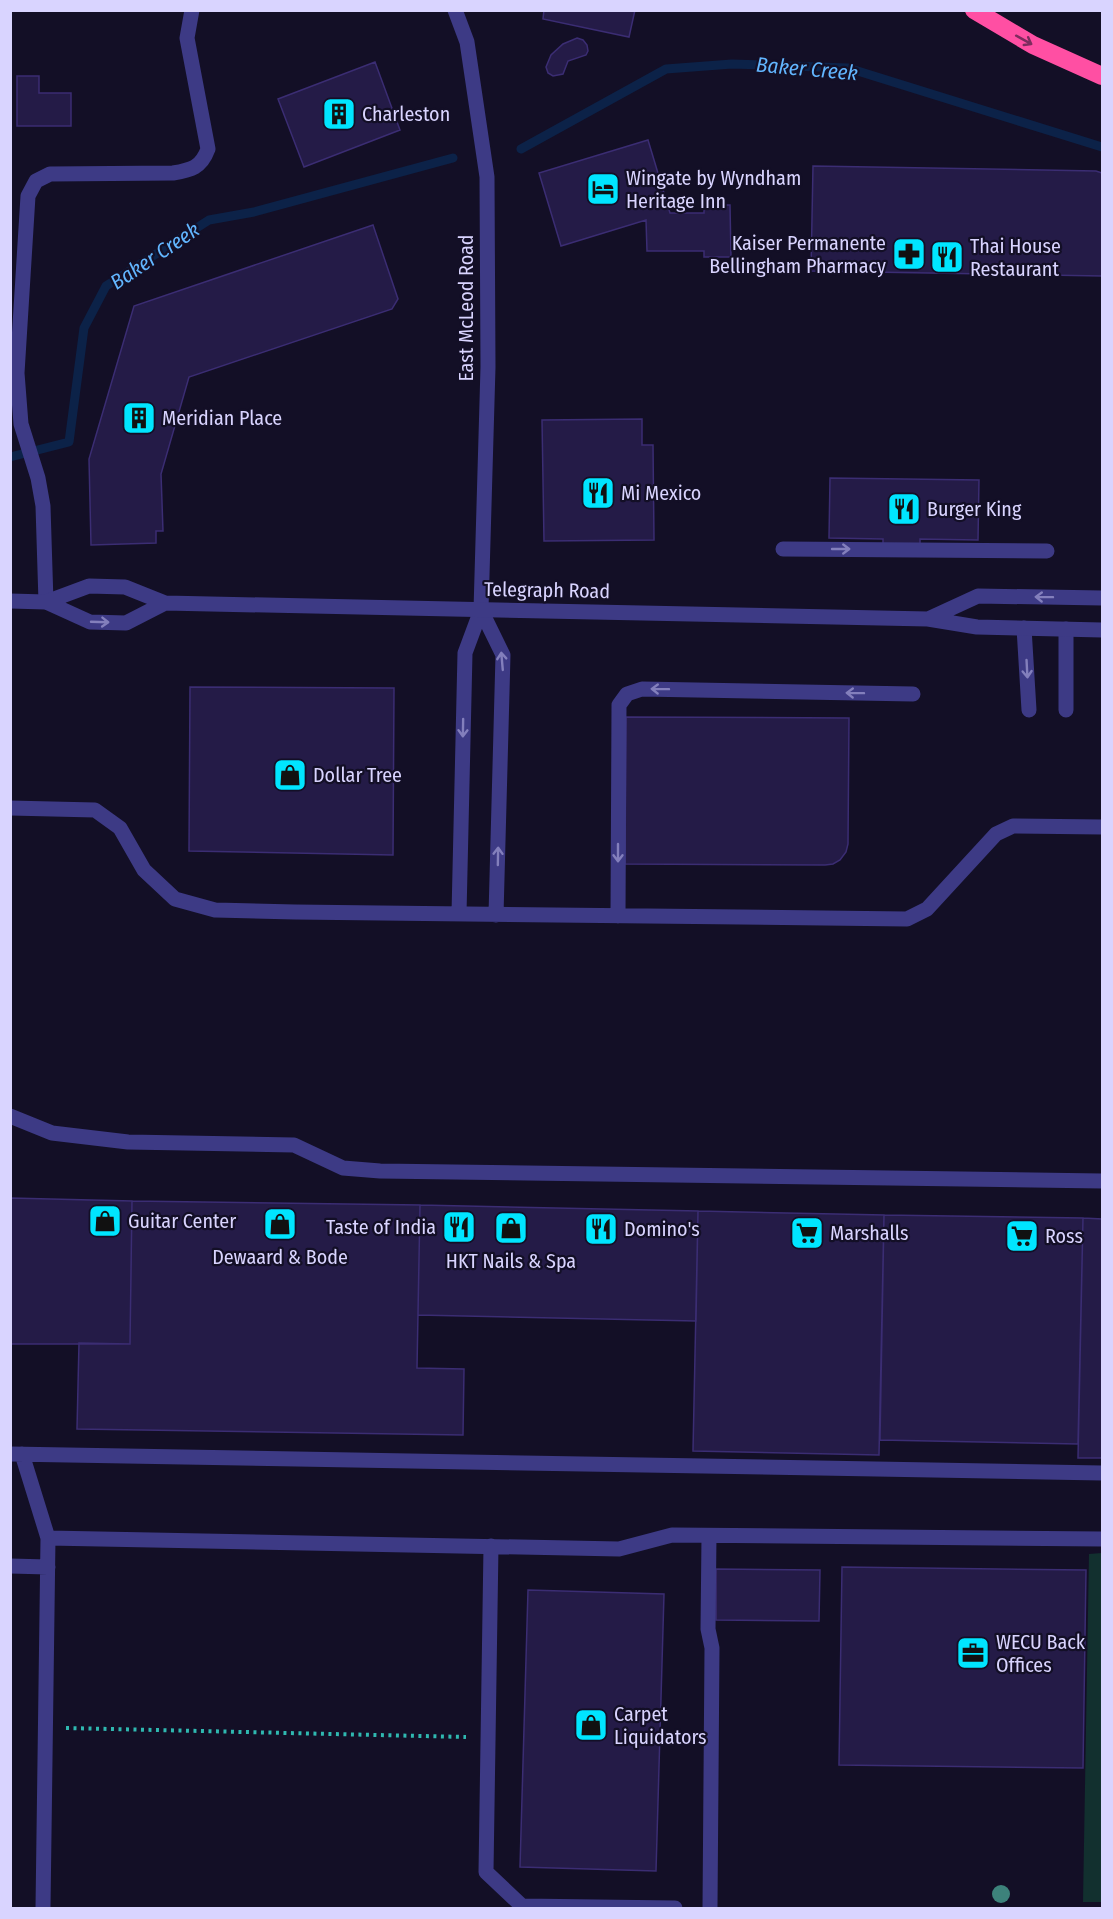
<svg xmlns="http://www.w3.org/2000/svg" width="1113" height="1919" font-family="'Fira Sans Condensed',sans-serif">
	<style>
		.green { fill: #12302f }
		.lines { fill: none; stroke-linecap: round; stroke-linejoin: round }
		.stream { stroke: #0c2248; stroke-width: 9 }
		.building { fill: #241b47; stroke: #3b2d73; stroke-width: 1.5 }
		.path { stroke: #2fb8b0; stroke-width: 4; stroke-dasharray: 3 4.5; stroke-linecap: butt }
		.service { stroke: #3d3a85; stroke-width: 15 }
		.tertiary { stroke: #3d3a85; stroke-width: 15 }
		.motorway { stroke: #ff4fa3; stroke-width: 18 }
		.tree { fill: #3d827b }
		.oneway { stroke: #7d2c5e }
		.oneway2 { stroke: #837fbc }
		.labels { text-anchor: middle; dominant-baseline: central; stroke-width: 4.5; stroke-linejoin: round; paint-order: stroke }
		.poi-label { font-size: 20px; fill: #d9d4ff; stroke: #130f26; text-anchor: start }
		.street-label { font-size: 20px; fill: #d9d4ff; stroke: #130f26 }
		.water-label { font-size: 21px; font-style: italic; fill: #62b6ff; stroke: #130f26 }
	</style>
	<rect width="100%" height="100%" fill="#130f26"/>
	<!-- green -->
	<path class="green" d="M 1102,1553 L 1102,1902 L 1083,1902 L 1089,1554 Z"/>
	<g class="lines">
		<!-- stream -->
		<path class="stream" d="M 521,149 L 666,69 L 732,64 L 848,68 L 1102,147
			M 10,457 L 69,442 L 84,328 L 106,286 L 209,220 L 254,212 L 453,158"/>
	</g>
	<!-- building -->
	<path class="building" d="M 544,10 L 635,10 L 629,37 L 543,19 Z
		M 544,10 L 635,10 L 629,37 L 543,19 Z
		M 577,38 L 583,40 L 587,45 L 588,51 L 586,55 L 568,61 L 563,74 L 553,76 L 548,73 L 546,67 L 551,55 L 563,44 Z
		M 375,62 L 400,130 L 304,167 L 278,99 Z
		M 375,62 L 400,130 L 304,167 L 278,99 Z
		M 17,76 L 39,76 L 39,93 L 71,93 L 71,126 L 17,126 Z
		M 648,140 L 670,213 L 704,213 L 704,205 L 730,205 L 731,257 L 704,257 L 704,251 L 647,251 L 646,220 L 561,246 L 539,173 Z
		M 648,140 L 670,213 L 704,213 L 704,205 L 730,205 L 731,257 L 704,257 L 704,251 L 647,251 L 646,220 L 561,246 L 539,173 Z
		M 813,166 L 1096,171 L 1102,173 L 1102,276 L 811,271 Z
		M 373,225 L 398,299 L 392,309 L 189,377 L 161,474 L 163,531 L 156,531 L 156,543 L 91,545 L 89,459 L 134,306 Z
		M 642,419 L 642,445 L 653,445 L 654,540 L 544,541 L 542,420 Z
		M 830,478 L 979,480 L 978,540 L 920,539 L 920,545 L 883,544 L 883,539 L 829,538 Z
		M 190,687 L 394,688 L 393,855 L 189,851 Z
		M 626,717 L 849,718 L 848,844 L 846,852 L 840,860 L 833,864 L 825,865 L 625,864 Z
		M 10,1198 L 132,1201 L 130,1344 L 10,1344 Z
		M 132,1201 L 420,1205 L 417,1368 L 464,1369 L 463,1435 L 77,1429 L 79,1343 L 130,1344 Z
		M 420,1205 L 698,1211 L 696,1321 L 418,1315 Z
		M 698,1211 L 884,1215 L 879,1455 L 693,1451 Z
		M 884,1215 L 1083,1218 L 1078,1444 L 880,1440 Z
		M 1083,1218 L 1102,1219 L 1102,1458 L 1078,1458 Z
		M 842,1567 L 1086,1570 L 1083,1768 L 839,1765 Z
		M 716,1569 L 820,1570 L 819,1621 L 716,1620 Z
		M 528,1590 L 664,1594 L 656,1871 L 520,1867 Z"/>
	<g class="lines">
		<!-- path -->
		<path class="path" d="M 66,1728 L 466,1737"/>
		<!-- service -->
		<path class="service" d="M 455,10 L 467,42 L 487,177 L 488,367 L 481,610 L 465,653 L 459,914
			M 783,549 L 1047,551
			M 46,602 L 43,506 L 38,478 L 21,424 L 17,373 L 28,196 L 36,181 L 50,174 L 173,173 C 191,170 201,168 208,149 L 187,38 L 192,10
			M 481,610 L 503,655 L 496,915
			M 1024,628 L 1029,710
			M 1066,710 L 1066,629
			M 10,808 L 95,810 L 120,828 L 144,870 L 175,899 L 215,910 L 295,912 L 907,919 L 927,909 L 996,834 L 1013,826 L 1102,827
			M 618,916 L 619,705 L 627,694 L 642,689 L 913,694
			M 10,1116 L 52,1133 L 128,1142 L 294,1145 L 343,1168 L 380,1171 L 1102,1181
			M 10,1454 L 1102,1473
			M 22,1454 L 48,1538 L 43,1908
			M 709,1536 L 708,1629 L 712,1648 L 710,1908
			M 48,1538 L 619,1549 L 672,1535 L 1102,1539
			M 491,1546 L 486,1872 L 522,1906 L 675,1908
			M 10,1566 L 48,1567"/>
		<!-- tertiary -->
		<path class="tertiary" d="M 10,601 L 46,602 L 89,586 L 125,587 L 165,603 L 928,619 L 977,627 L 1102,630
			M 46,602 L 90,622 L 126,623 L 165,603
			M 928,619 L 978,596 L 1102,598"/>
		<!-- motorway -->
		<path class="motorway" d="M 974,10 L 1033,45 L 1102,76"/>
	</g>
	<!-- trees -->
	<circle class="tree" cx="1001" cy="1894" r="9"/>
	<!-- one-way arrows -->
	<defs><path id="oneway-shaft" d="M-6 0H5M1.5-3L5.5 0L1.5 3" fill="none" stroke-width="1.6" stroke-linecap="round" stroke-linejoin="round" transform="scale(1.5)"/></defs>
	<use class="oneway" href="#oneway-shaft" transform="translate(1024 40) rotate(29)"/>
	<g class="oneway2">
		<use href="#oneway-shaft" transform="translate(841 549)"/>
		<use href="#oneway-shaft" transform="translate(1044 597) rotate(-179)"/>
		<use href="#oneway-shaft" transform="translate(100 622) rotate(2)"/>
		<use href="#oneway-shaft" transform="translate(502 661) rotate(-95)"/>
		<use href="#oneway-shaft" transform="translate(1027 669) rotate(87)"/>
		<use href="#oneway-shaft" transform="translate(660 689) rotate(-179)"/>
		<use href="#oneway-shaft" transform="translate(855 693) rotate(-179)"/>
		<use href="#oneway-shaft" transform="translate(463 728) rotate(91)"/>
		<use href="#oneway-shaft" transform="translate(618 853) rotate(90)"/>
		<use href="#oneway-shaft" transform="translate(498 856) rotate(-89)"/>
	</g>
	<!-- icons -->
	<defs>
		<g id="building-square" transform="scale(1.725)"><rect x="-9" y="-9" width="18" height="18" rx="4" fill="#00e5ff" stroke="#130f26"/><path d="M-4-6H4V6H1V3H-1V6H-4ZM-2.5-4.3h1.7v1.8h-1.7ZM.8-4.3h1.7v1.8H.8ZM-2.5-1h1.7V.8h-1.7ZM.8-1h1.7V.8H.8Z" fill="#111"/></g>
		<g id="hotel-square" transform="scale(1.725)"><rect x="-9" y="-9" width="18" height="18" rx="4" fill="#00e5ff" stroke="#130f26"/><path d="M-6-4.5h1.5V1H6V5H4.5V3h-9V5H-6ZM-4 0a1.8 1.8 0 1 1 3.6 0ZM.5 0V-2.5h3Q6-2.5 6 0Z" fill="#111"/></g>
		<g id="pharmacy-square" transform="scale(1.725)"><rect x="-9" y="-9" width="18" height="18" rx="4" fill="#00e5ff" stroke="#130f26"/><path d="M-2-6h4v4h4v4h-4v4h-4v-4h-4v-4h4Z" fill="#111"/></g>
		<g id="restaurant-square" transform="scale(1.725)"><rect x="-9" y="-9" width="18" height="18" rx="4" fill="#00e5ff" stroke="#130f26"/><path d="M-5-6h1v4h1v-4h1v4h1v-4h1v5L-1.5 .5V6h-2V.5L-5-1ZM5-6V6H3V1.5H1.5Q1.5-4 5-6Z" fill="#111"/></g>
		<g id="shop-square" transform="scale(1.725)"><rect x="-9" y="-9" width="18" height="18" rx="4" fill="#00e5ff" stroke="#130f26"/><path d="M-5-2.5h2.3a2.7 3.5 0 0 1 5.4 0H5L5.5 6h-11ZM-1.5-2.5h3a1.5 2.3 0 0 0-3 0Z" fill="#111"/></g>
		<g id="supermarket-square" transform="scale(1.725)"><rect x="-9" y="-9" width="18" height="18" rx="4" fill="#00e5ff" stroke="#130f26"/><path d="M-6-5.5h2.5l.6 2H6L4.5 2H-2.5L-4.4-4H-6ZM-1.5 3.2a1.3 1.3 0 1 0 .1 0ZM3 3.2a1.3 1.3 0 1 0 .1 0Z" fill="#111"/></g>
		<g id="office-square" transform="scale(1.725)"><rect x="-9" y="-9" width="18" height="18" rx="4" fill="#00e5ff" stroke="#130f26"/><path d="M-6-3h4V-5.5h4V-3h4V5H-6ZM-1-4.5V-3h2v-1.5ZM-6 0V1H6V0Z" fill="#111"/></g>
	</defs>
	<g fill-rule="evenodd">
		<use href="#building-square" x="339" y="114"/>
		<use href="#hotel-square" x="603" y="189"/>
		<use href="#pharmacy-square" x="909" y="254"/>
		<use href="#restaurant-square" x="947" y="257"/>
		<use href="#building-square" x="139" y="418"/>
		<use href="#restaurant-square" x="598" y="493"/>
		<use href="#restaurant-square" x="904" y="509"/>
		<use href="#shop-square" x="290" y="775"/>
		<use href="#shop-square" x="105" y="1221"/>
		<use href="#shop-square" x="280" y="1224"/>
		<use href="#restaurant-square" x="459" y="1227"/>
		<use href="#shop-square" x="511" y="1228"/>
		<use href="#restaurant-square" x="601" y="1229"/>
		<use href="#supermarket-square" x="807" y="1233"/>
		<use href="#supermarket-square" x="1022" y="1236"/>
		<use href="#office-square" x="973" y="1653"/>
		<use href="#shop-square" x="591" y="1725"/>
	</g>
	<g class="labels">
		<!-- poi labels -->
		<g class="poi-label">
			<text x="362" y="114">Charleston</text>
			<text x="626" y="178">Wingate by Wyndham<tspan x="626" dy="23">Heritage Inn</tspan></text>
			<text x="886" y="243" text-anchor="end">Kaiser Permanente<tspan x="886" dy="23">Bellingham Pharmacy</tspan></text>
			<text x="970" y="246">Thai House<tspan x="970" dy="23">Restaurant</tspan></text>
			<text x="162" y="418">Meridian Place</text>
			<text x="621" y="493">Mi Mexico</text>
			<text x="927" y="509">Burger King</text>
			<text x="313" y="775">Dollar Tree</text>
			<text x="128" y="1221">Guitar Center</text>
			<text x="436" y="1227" text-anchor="end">Taste of India</text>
			<text x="624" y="1229">Domino's</text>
			<text x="830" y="1233">Marshalls</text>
			<text x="1045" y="1236">Ross</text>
			<text x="280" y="1257" text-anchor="middle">Dewaard &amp; Bode</text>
			<text x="511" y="1261" text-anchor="middle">HKT Nails &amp; Spa</text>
			<text x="996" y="1642">WECU Back<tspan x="996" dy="23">Offices</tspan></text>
			<text x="614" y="1714">Carpet<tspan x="614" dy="23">Liquidators</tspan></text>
		</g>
		<!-- street labels -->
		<g class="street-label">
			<text transform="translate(466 308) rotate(-90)">East McLeod Road</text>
			<text transform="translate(547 590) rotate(1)">Telegraph Road</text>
		</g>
		<!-- water labels -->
		<g class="water-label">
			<text transform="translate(807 69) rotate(5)">Baker Creek</text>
			<text transform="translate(155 256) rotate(-34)">Baker Creek</text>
		</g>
	</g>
	<!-- border -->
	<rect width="1113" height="1919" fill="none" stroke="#d9d4ff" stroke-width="24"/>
</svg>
